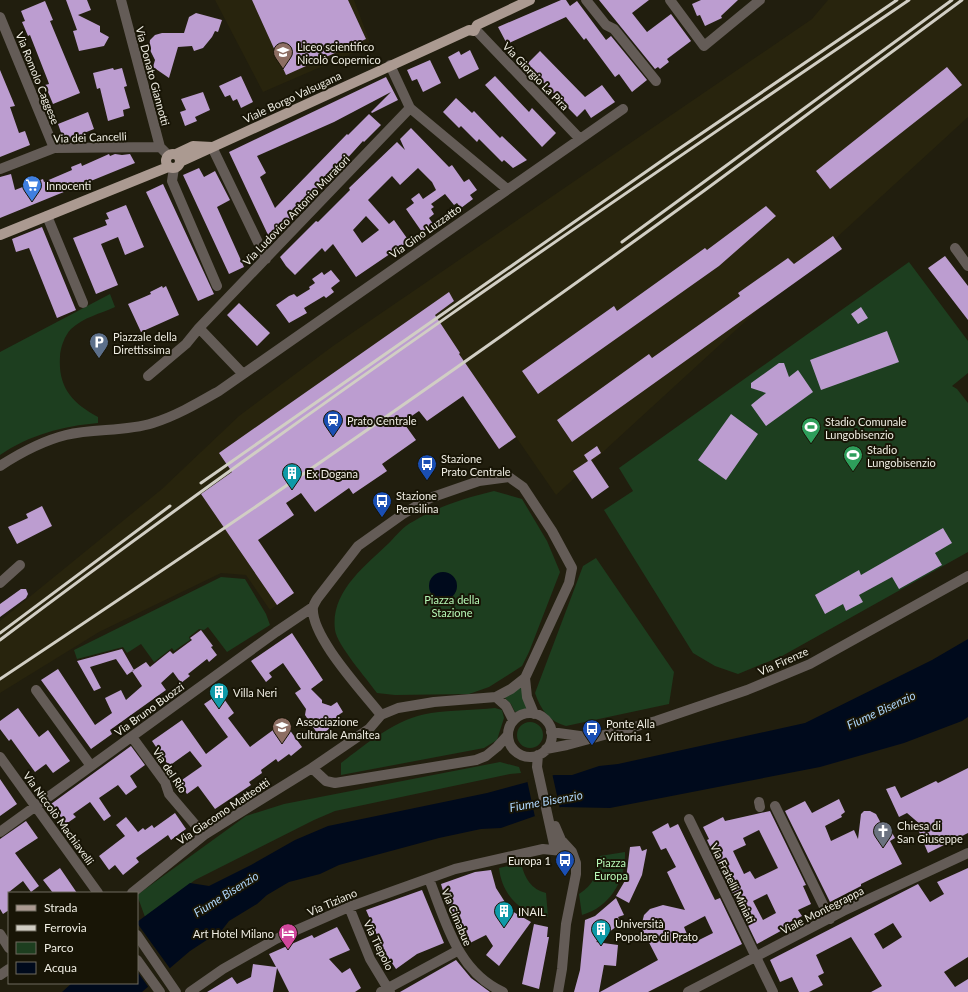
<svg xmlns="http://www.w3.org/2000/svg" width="968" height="992" font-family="Lato,sans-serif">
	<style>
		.built { fill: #28240d }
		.green { fill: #1d3e1f }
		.water { fill: #000a1c }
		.pier { fill: #211e0e }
		.building { fill: #bc9dd0; fill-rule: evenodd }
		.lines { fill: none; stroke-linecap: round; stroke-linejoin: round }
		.minor { stroke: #645c57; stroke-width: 10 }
		.major { stroke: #ab9a91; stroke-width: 10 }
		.rail { stroke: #d1cec4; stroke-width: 3 }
		.labels { text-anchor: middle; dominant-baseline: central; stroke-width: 4; stroke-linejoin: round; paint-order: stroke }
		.poi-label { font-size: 11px; fill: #efede3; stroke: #181506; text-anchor: start }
		.street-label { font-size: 11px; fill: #efede3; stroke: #181506 }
		.park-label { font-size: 11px; fill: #b6f7b6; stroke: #181506 }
		.water-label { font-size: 12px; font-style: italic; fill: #add4f8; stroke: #181506 }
	</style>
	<rect width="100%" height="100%" fill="#211e0e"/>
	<!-- built -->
	<path class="built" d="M 215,0 L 354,0 L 369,40 L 369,46 L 263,92 Z
		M 828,0 L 968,0 L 968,117 L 556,495 L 516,437 L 499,449 L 463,396 L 427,421 L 419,411 L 403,422 L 416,440 L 382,464 L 387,471 L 353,494 L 349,488 L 315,512 L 301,493 L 286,503 L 294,515 L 258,539 L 294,593 L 270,610 L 246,575 L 221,573 L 99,632 L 0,693 L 0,621 L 162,489 L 239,416 L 333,346 L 812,19 Z"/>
	<!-- green -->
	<path class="green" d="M 909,262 L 968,341 L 968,373 L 952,386 L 957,389 L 968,403 L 968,552 L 782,656 L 738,674 L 715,666 L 693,653 L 604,510 L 633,491 L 619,468 Z
		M 110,294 L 115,307 C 100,314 84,317 71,329 C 65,335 60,348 60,357 C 58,387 72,403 98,417 L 98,423 C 63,426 29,435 0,455 L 0,352 Z
		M 494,491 L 522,499 L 547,541 L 560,572 L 529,652 L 522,666 L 489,687 L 469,694 L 395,695 L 377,693 C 367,679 337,645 335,630 C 330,592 365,566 389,543 C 398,534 402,527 414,521 C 439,506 465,498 494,491 Z
		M 596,558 L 674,672 L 669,704 L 566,726 C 550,722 540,709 535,693 L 583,566 Z
		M 221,577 L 245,579 L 266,614 L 270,625 L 227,652 L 208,627 L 204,630 L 199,629 L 189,637 L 190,640 L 174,651 L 172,648 L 154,662 L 141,644 L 127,653 L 123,647 L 77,659 L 74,650 Z
		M 523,685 L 527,709 L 515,712 L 511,704 L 502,695 Z
		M 495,708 L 502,710 L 504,718 L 497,740 L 484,748 L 341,775 L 341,763 C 367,743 397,718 431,713 C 452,710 474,710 495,708 Z
		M517 735a13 13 0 1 1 26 0a13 13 0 1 1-26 0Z
		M 500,762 L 519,767 L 521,773 L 510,774 L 335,811 L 314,820 L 195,880 L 145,917 L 137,895 L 246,816 L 284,804 Z
		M 625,852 C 626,880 610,907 582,915 L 579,894 C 593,885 599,873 600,856 Z
		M 521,863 C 525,879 531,889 546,893 L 548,917 C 521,915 502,895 499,868 Z"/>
	<!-- water -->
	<path class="water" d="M429 586a14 14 0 1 1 28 0a14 14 0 1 1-28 0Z
		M 968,639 L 968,717 L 962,721 L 904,743 L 820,767 L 610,808 L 561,807 L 501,828 L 481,829 L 439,838 L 339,865 L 320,874 L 289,882 L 267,895 L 257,904 L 229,921 L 222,930 L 190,951 L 142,992 L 62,992 L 72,983 L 137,983 L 137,922 L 190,883 L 209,886 L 251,865 L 295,840 L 328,826 L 487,793 L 554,775 L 572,775 L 599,766 L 618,764 L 805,723 L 932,660 Z"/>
	<!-- pier -->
	<path class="pier" d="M 552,773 L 560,809 L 535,817 L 527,780 Z
		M 137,923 L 171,970 L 149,988 L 137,971 Z"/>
	<!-- building -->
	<path class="building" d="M 66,0 L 87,0 L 91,10 L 78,15 L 100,26 L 100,32 L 109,37 L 104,46 L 79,51 L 73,31 L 77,30 Z
		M 252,0 L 348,0 L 366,39 L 286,75 Z
		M 561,0 L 566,0 L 570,6 L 577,1 L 606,40 L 611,36 L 647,80 L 632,92 L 619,74 L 615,77 L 586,38 L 584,40 L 566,17 L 507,44 L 498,27 Z
		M 599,0 L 649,0 L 632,13 L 647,32 L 671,14 L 691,41 L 667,59 L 669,62 L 660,69 L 658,67 L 655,69 Z
		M 701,0 L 738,0 L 721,16 L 722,18 L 705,26 L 700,15 L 697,16 L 692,4 Z
		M 45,1 L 53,20 L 50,21 L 80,93 L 53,104 L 45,85 L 49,84 L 48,81 L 30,35 L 28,36 L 22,22 L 25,21 L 21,11 Z
		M 196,13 L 222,20 L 218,32 L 215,31 L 212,37 L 203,48 L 194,51 L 192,46 L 178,47 L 169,78 L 153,67 L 155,60 L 149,48 L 150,40 L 155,35 L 162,33 L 184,33 L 189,17 Z
		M 470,50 L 479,69 L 459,79 L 448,57 L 459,51 L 461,55 Z
		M 540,51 L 585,97 L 602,85 L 615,102 L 591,118 L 585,109 L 577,117 L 526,65 Z
		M 430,60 L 441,83 L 423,92 L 417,79 L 412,81 L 407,70 Z
		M 947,67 L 962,85 L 830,189 L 816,171 Z
		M 113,68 L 114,70 L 122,68 L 127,86 L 124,87 L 130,108 L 123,110 L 124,116 L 108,121 L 100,88 L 97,89 L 93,73 Z
		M 0,70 L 15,106 L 10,107 L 19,133 L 25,131 L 30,145 L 0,157 Z
		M 241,76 L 253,102 L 241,108 L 237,99 L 233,101 L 230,95 L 225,97 L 219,86 Z
		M 495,76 L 529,112 L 532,108 L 556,133 L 542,147 L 485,85 Z
		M 386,77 L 398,100 L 372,113 L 371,112 L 391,92 L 334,122 L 257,156 L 266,173 L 260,177 L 275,208 L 347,134 L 348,135 L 369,114 L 381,125 L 364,142 L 363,141 L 343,163 L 294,212 L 297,214 L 284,227 L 285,229 L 269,237 L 229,152 Z
		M 203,92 L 210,110 L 195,117 L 197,121 L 185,126 L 180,112 L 186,110 L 181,99 Z
		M 456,98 L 472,113 L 474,111 L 500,138 L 502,136 L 527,160 L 513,168 L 504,160 L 502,162 L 479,139 L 477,142 L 461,126 L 459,128 L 443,112 Z
		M 88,112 L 94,129 L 84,133 L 85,135 L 64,141 L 58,124 Z
		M 411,128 L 449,167 L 452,165 L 464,182 L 469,179 L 477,190 L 470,195 L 473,199 L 461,208 L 457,203 L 454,205 L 445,194 L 431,204 L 434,207 L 431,209 L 434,214 L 429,218 L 433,224 L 422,232 L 406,209 L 414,203 L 411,199 L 419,193 L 423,199 L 436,190 L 432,182 L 418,168 L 400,185 L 392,176 L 368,200 L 389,224 L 394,220 L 409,241 L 356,277 L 333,244 L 325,252 L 322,248 L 295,275 L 286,266 L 280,257 L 316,221 L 318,222 L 350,190 L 349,188 L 397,142 L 405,150 L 400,139 ZM 366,216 L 379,230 L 362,243 L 353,230 Z
		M 109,154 L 110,156 L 115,154 L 122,155 L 130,154 L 135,163 L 0,218 L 0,177 L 11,174 L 15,190 L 43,179 L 44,182 L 72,170 L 71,167 L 81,163 L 82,166 Z
		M 199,168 L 204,177 L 215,171 L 230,200 L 217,207 L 244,267 L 229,274 L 183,175 Z
		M 163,184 L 214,294 L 198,301 L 146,192 Z
		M 126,205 L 144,247 L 125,255 L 118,237 L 101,244 L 118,285 L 96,294 L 73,238 L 107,225 L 105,220 L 109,219 L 106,213 Z
		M 766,206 L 776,216 L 719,266 L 538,394 L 522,371 L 614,306 L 617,311 L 705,248 L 707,250 Z
		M 42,227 L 76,310 L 57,318 L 29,248 L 16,252 L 12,239 Z
		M 833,236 L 842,249 L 572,442 L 557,420 L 649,354 L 652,358 L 740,296 L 738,293 L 788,258 L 794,264 Z
		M 945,256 L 968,286 L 968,320 L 928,268 Z
		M 331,270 L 340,281 L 331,288 L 334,292 L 326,298 L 324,296 L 304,308 L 307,313 L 289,323 L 276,305 L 289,296 L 294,294 L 297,297 L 310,289 L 309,287 L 315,283 L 312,279 L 322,272 L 324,275 Z
		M 162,286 L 163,288 L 166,286 L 179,315 L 141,332 L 128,304 L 151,294 L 150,292 Z
		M 449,292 L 454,301 L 435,315 L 460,353 L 459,354 L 516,437 L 499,449 L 463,396 L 427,421 L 419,411 L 403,422 L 416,440 L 382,464 L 387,471 L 353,494 L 349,488 L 315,512 L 301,493 L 286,503 L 294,515 L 258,540 L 294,593 L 277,605 L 201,494 L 232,472 L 219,453 Z
		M 239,303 L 270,333 L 257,346 L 227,315 Z
		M 861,307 L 868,318 L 858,324 L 851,314 Z
		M 887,331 L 899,362 L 821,390 L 810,360 Z
		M 779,363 L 784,363 L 789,377 L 798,370 L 813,392 L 766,426 L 751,405 L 766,393 L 751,388 L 751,383 Z
		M 731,414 L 758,434 L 726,480 L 698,460 Z
		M 597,446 L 601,453 L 591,460 L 609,487 L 592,499 L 573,471 L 588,461 L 584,455 Z
		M 42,506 L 52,526 L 17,544 L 8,527 L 28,518 L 26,514 Z
		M 943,528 L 952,543 L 935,553 L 942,565 L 899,589 L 892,577 L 859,595 L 863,602 L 846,611 L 843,604 L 825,614 L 815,595 L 859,570 L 861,575 Z
		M 21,589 L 26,589 L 28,594 L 26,598 L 0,617 L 0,604 Z
		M 201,630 L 213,646 L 211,647 L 217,655 L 209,662 L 207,659 L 188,674 L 190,676 L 181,683 L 173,672 L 161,683 L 166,690 L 110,730 L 112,734 L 91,749 L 41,680 L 58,669 L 95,725 L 112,713 L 105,698 L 121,690 L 126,700 L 142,686 L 132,671 L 146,662 L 150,667 L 170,651 L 173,654 L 192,640 L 190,638 Z
		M 292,633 L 323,680 L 311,689 L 322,700 L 322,703 L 331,706 L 337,702 L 343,712 L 337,716 L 336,720 L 330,723 L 329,729 L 319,736 L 305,715 L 306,709 L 295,693 L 301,689 L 283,663 L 269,673 L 272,677 L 266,682 L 251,661 Z
		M 122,649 L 134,670 L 127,675 L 116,659 L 90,667 L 101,688 L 94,691 L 77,661 Z
		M 222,696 L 234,713 L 228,718 L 250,747 L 284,722 L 302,747 L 291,756 L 289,754 L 278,762 L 276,759 L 261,770 L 262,773 L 249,782 L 251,785 L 215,809 L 198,786 L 187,794 L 179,782 L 202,766 L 190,751 L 169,766 L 152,741 L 182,720 L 206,754 L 228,737 L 204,704 L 213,698 L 216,701 Z
		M 18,708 L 39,737 L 48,730 L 70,761 L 53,773 L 46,764 L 35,772 L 11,739 L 9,741 L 0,729 L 0,721 Z
		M 131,746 L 145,765 L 130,776 L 137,787 L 126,795 L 118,785 L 99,798 L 111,816 L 104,821 L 90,802 L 73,814 L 76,817 L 66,824 L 51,804 Z
		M 968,768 L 968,833 L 928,853 L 917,827 L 921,825 L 907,813 L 899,817 L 886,789 L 895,786 L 901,798 L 936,781 L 938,783 Z
		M 0,779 L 17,804 L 0,816 Z
		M 839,799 L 845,812 L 841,815 L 842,817 L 825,826 L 831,841 L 854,830 L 858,839 L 861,814 L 864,811 L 870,811 L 876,814 L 883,827 L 890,829 L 895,838 L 890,841 L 902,864 L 861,884 L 861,886 L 830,902 L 785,811 L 805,801 L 812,813 Z
		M 770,811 L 806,885 L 803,886 L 811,904 L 798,910 L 802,916 L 786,924 L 788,927 L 757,944 L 707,840 L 709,839 L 703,827 L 723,817 L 725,821 ZM 759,830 L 778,868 L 755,879 L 750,871 L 744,874 L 733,851 L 746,845 L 743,838 ZM 767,894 L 776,913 L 763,920 L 753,901 Z
		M 175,813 L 186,829 L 171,840 L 168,835 L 136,858 L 139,862 L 123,875 L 115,865 L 109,870 L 99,856 L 125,836 L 116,825 L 126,817 L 138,832 L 143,828 L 145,830 L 152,825 L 154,828 Z
		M 26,821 L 38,838 L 15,853 L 39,886 L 31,892 L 23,881 L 9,892 L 9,910 L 3,914 L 0,909 L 0,839 Z
		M 668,823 L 670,828 L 678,824 L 711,892 L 715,900 L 720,898 L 742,944 L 648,992 L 600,992 L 658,960 L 641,927 L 644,915 L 650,909 L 663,905 L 685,910 L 667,872 L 676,867 L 666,848 L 661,850 L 652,832 ZM 705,916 L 713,933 L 691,944 L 684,927 Z
		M 640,846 L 642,851 L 647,849 L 642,875 L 629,903 L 616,896 L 626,879 L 630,847 Z
		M 60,868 L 77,893 L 53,893 L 43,880 Z
		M 968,868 L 968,957 L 944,972 L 955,987 L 968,979 L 968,992 L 871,992 L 882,986 L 851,937 L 816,955 L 824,973 L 818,976 L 823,985 L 809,992 L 799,992 L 792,977 L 780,982 L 770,960 L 918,884 L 930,902 L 944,894 L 937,882 ZM 893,923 L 902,937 L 883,949 L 874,934 Z
		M 491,870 L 496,888 L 510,910 L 531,922 L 499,966 L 486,955 L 493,946 L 486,935 L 468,944 L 446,901 L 441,884 L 475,872 Z
		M 422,890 L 444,943 L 417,954 L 396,969 L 384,951 L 366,910 Z
		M 616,898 L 624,915 L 618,917 L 621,923 L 596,942 L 618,945 L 616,966 L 604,965 L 599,992 L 574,992 L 580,970 L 585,920 L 595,916 Z
		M 534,924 L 548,927 L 547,937 L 549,937 L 539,989 L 522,984 Z
		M 337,927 L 350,950 L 329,959 L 342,973 L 350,968 L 361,988 L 355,992 L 289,992 L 277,968 L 273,992 L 207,992 L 232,977 L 237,984 L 251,977 L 253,964 L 276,967 L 269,954 L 312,935 L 314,938 Z
		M 456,960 L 471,978 L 490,992 L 400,992 Z"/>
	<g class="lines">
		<!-- minor -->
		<path class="minor" d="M 121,0 L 160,147 L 168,155
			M 586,0 L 606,25 L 614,29 L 656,81
			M 670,0 L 704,46 L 760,0
			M 0,17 L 54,148
			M 476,30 L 580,139
			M 390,65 L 410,108 L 507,189
			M 212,147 L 266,259
			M 174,168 L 172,181 L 217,286
			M 0,169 L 54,148 L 160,147
			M 47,216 L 83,303
			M 955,248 L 968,266
			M 242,373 L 199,328 L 410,108
			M 148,376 L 186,344 L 199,328
			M 0,466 C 20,453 42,441 66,435 C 94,428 125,432 153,423 C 176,416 198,403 219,391 L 623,109
			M 0,583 L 20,565
			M 525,678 L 527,697 L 534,714
			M 36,690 L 91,766
			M 496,697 L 506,706 L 513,720
			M508 735a22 22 0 1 1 44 0a22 22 0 1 1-44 0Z
			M 551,732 L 587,737
			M 132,737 L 165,782 L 169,794 L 204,835
			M 546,749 L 567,745 L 656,721 L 747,690 L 810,664 L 968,576
			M 538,755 L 537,767 L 555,849
			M 0,757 L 98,893
			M 312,768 L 326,781 L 335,783 L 476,760 L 486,756 L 497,747 L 508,735
			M 759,802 L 760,807
			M 775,806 L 830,919
			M 689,819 L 773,992
			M 555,826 L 561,840 L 572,852
			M 0,832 L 276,632 L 313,607
			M 429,879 C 446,922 457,971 503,992
			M 132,893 L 204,835 L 312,768 L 369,729 L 381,715 L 398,708 L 434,702 L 496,697 L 511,689 L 525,678 L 569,583 L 572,568 L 552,531 L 523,487 L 509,477 L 479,481 L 430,498 L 403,514 L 358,546 L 317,599 C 316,601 314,604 313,607 C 310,636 363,692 381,715
			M 349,907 L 370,959 L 390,992
			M 0,934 L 9,948
			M 137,935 L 176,992
			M 137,960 L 160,992
			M 0,975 L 9,969
			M 190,992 L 223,969 L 276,939 L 349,907 L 455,869 L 543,849 L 572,852 L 576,863 L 576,874 L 566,924 L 562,969 L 558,992
			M 381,992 L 457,951
			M 688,992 L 843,911 L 968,853"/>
		<!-- major -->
		<path class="major" d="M166 161a7 7 0 1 1 14 0a7 7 0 1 1-14 0Z
			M 176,154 L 193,146 L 212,147
			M 180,162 L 469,30 L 474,31 L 477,25 L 530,0
			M 0,235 L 168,167"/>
		<!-- rail -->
		<path class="rail" d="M 622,242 L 952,0
			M 201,483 L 670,155 L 897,0
			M 0,633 L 170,506
			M 0,640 C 296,417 603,208 909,0
			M 0,679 C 238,521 474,358 705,190 C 791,127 876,63 962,0"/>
	</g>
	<!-- icons -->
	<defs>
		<g id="school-pin" transform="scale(1)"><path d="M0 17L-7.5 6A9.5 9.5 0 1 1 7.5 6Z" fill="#8d6e63" stroke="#181506"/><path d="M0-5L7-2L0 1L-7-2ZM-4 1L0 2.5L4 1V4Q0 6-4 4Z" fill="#fff"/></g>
		<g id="supermarket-pin" transform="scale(1)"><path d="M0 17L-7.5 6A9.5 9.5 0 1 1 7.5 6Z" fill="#3f7fe0" stroke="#181506"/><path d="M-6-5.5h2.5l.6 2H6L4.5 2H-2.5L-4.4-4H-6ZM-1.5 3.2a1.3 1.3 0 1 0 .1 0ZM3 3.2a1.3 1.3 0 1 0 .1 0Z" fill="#fff"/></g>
		<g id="parking-pin" transform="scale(1)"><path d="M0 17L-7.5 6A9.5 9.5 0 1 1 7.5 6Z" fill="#5c6f8a" stroke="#181506"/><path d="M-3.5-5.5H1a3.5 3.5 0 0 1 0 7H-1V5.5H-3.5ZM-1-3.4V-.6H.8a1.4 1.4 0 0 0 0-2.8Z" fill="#fff"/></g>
		<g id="station-pin" transform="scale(1)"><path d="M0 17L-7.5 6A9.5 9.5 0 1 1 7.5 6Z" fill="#1a4fb4" stroke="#181506"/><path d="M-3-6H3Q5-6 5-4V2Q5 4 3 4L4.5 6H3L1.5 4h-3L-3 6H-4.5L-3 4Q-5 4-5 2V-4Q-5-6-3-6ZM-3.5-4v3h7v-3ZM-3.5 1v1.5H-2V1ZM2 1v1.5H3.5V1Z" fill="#fff"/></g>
		<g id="stadium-pin" transform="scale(1)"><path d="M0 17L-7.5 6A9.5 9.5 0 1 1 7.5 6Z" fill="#2e9e5b" stroke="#181506"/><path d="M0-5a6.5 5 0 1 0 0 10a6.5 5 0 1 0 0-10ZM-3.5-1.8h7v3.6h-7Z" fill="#fff"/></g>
		<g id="bus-pin" transform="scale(1)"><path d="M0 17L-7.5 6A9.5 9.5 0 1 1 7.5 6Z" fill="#1a4fb4" stroke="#181506"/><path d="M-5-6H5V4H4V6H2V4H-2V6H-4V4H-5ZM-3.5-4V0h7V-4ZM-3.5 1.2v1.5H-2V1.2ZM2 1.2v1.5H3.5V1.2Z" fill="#fff"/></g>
		<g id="building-pin" transform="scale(1)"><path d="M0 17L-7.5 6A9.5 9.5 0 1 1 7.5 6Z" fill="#0f9aa8" stroke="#181506"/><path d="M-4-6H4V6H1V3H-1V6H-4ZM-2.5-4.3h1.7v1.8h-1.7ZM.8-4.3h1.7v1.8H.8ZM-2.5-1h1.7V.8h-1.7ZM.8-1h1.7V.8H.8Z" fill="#fff"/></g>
		<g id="church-pin" transform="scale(1)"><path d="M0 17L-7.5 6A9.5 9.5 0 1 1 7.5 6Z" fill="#6b7280" stroke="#181506"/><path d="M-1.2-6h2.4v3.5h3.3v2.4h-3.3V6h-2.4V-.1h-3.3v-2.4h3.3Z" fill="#fff"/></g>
		<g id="hotel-pin" transform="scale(1)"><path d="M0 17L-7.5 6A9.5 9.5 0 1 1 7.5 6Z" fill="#d1479c" stroke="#181506"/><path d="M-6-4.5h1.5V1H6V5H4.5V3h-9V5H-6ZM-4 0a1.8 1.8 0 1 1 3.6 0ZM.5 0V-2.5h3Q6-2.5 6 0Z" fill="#fff"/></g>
	</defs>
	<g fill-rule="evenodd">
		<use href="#school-pin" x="283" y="52"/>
		<use href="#supermarket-pin" x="32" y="185"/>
		<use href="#parking-pin" x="99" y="342"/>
		<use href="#station-pin" x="333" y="420"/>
		<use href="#stadium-pin" x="811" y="427"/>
		<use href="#stadium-pin" x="853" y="455"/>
		<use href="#bus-pin" x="427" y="464"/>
		<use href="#building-pin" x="292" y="473"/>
		<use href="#bus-pin" x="382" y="501"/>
		<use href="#building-pin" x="219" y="692"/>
		<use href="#school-pin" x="282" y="727"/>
		<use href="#bus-pin" x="592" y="729"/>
		<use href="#church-pin" x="883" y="831"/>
		<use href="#bus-pin" x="565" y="860"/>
		<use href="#building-pin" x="504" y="911"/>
		<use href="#building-pin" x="601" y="929"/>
		<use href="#hotel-pin" x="288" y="933"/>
	</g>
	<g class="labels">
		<!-- poi labels -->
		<g class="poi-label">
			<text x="297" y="46">Liceo scientifico<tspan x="297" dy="13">Nicolò Copernico</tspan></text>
			<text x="46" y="185">Innocenti</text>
			<text x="113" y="336">Piazzale della<tspan x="113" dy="13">Direttissima</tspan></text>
			<text x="347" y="420">Prato Centrale</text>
			<text x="825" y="421">Stadio Comunale<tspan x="825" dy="13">Lungobisenzio</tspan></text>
			<text x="867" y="449">Stadio<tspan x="867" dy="13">Lungobisenzio</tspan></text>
			<text x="441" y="458">Stazione<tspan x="441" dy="13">Prato Centrale</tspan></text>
			<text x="306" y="473">Ex Dogana</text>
			<text x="396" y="495">Stazione<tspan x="396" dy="13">Pensilina</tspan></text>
			<text x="233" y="692">Villa Neri</text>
			<text x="296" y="721">Associazione<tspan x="296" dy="13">culturale Amaltea</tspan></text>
			<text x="606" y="723">Ponte Alla<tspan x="606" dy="13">Vittoria 1</tspan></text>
			<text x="897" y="825">Chiesa di<tspan x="897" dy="13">San Giuseppe</tspan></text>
			<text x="551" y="860" text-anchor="end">Europa 1</text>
			<text x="518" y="911">INAIL</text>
			<text x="615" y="923">Università<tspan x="615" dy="13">Popolare di Prato</tspan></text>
			<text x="274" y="933" text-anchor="end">Art Hotel Milano</text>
		</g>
		<!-- street labels -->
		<g class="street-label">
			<text transform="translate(153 76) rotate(75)">Via Donato Giannotti</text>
			<text transform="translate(536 76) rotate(46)">Via Giorgio La Pira</text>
			<text transform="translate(38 78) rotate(68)">Via Romolo Caggese</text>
			<text transform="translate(292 97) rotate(-25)">Viale Borgo Valsugana</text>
			<text transform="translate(90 137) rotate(-2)">Via dei Cancelli</text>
			<text transform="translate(296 210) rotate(-46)">Via Ludovico Antonio Muratori</text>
			<text transform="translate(425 231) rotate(-35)">Via Gino Luzzatto</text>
			<text transform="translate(783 661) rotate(-24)">Via Firenze</text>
			<text transform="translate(149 709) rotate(-36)">Via Bruno Buozzi</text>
			<text transform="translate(170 770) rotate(56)">Via del Rio</text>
			<text transform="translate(223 811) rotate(-34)">Via Giacomo Matteotti</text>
			<text transform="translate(59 818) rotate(54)">Via Niccolò Machiavelli</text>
			<text transform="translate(733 883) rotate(64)">Via Fratelli Miniati</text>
			<text transform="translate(332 902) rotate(-23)">Via Tiziano</text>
			<text transform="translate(822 910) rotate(-27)">Viale Montegrappa</text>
			<text transform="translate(457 917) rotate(67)">Via Cimabue</text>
			<text transform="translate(379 945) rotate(64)">Via Tiepolo</text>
		</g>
		<!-- park labels -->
		<g class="park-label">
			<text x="452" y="599">Piazza della<tspan x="452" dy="13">Stazione</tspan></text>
			<text x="611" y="862">Piazza<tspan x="611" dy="13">Europa</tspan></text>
		</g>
		<!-- water labels -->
		<g class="water-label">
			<text transform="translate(881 710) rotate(-25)">Fiume Bisenzio</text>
			<text transform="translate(546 801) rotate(-10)">Fiume Bisenzio</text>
			<text transform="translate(226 894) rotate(-32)">Fiume Bisenzio</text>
		</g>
	</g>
	<!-- legend -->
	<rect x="8" y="892" width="130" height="92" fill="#181506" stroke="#6e6b5e"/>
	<rect x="16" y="905" width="20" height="6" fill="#ab9a91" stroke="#6e6b5e"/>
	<text x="44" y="912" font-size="12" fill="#efede3">Strada</text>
	<rect x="16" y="925" width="20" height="6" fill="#d1cec4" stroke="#6e6b5e"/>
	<text x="44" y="932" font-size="12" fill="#efede3">Ferrovia</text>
	<rect x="16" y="942" width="20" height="12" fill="#1d3e1f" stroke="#6e6b5e"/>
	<text x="44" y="952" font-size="12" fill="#efede3">Parco</text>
	<rect x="16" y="962" width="20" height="12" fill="#000a1c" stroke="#6e6b5e"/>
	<text x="44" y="972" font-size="12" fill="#efede3">Acqua</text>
</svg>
